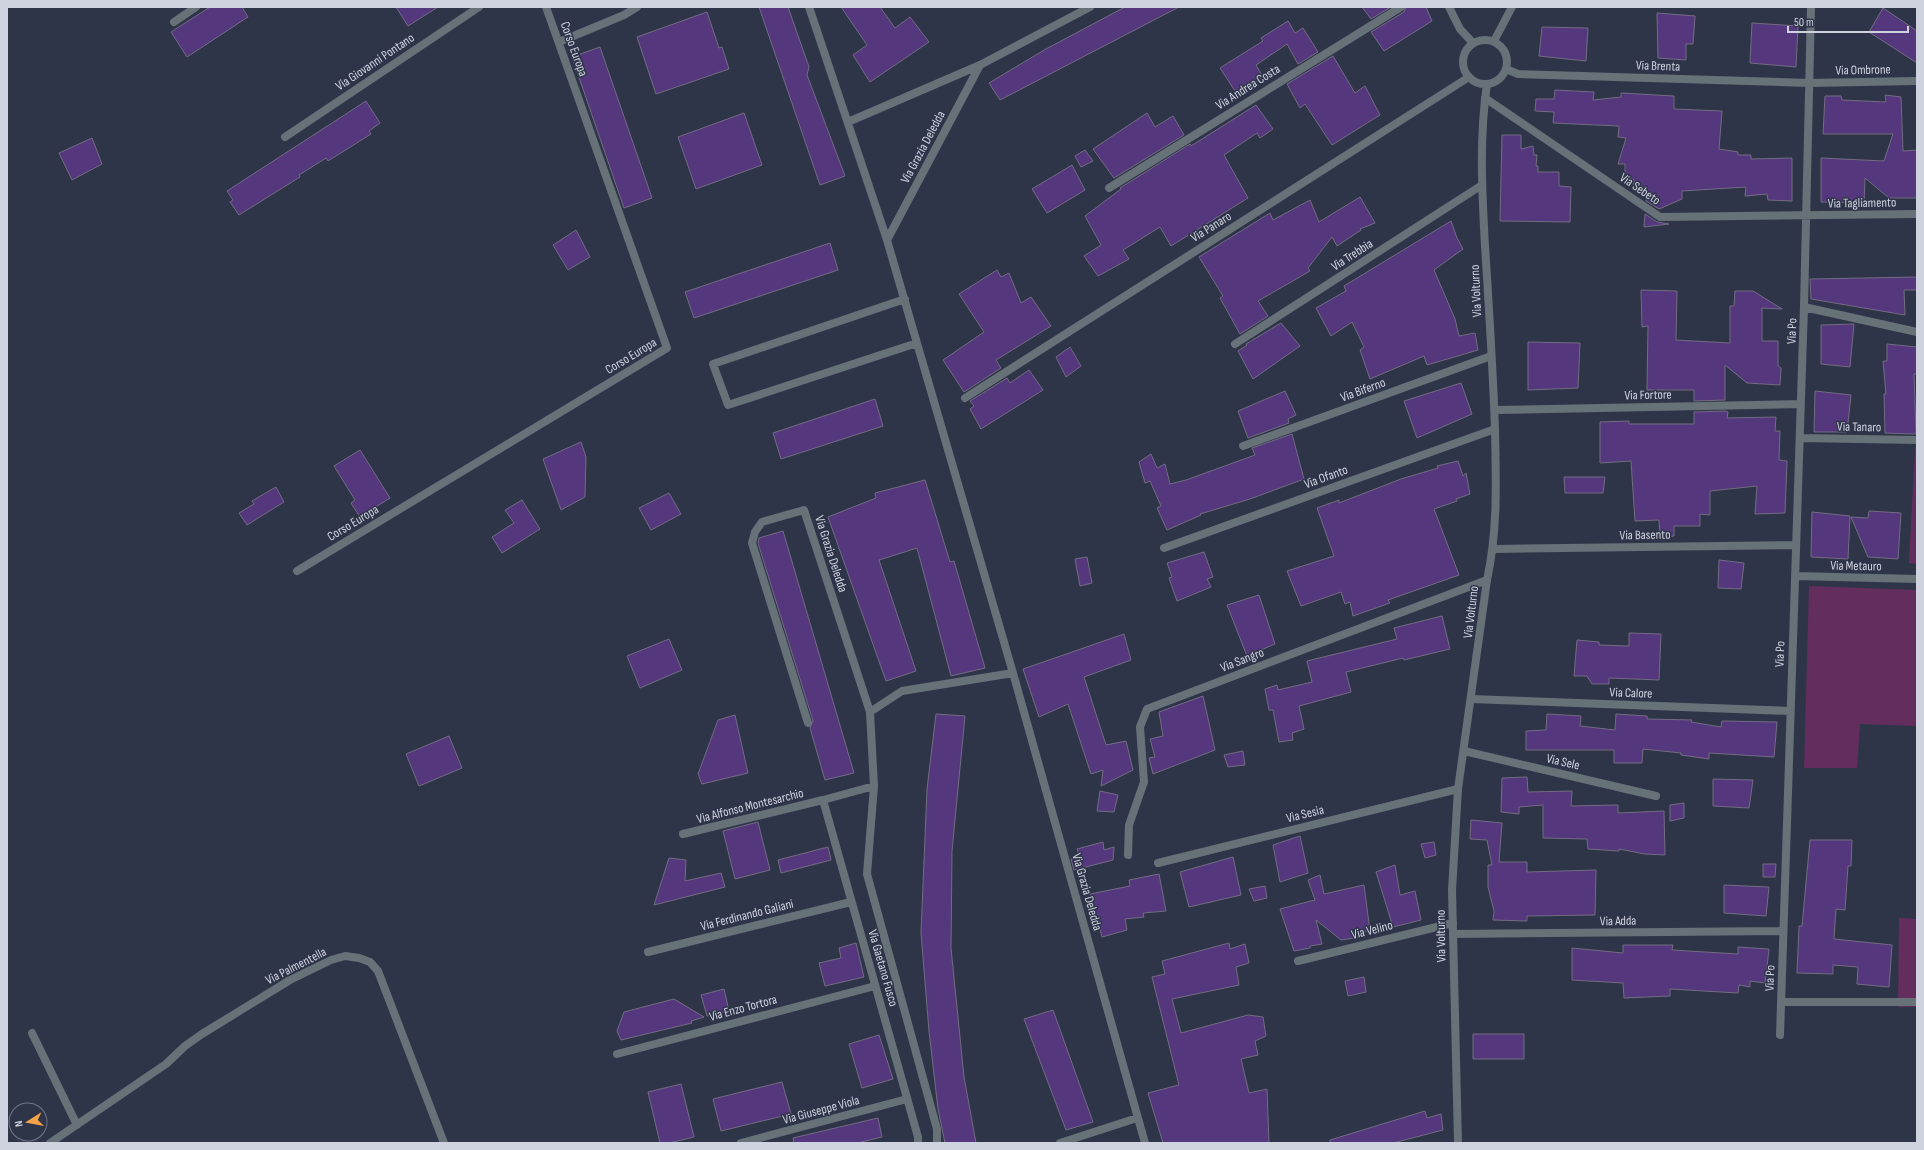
<svg xmlns="http://www.w3.org/2000/svg" width="1924" height="1150" font-family="'Sofia Sans Condensed',sans-serif">
	<style>
		.green { fill: #632e5d }
		.building { fill: #54377c; stroke: #736c82 }
		.lines { fill: none; stroke-linecap: round; stroke-linejoin: round }
		.minor { stroke: #677178; stroke-width: 8 }
		.tertiary { stroke: #677178; stroke-width: 8 }
		.labels { text-anchor: middle; dominant-baseline: central; stroke-width: 3; stroke-linejoin: round; paint-order: stroke }
		.street-label { font-size: 13px; fill: #cfd3e0; stroke: #2f3549 }
	</style>
	<rect width="100%" height="100%" fill="#2f3549"/>
	<!-- green -->
	<path class="green" d="M 1915,447 L 1917,447 L 1917,564 L 1909,563 Z
		M 1809,586 L 1917,590 L 1917,726 L 1860,724 L 1857,768 L 1804,768 Z
		M 1917,912 L 1917,1007 L 1898,1007 L 1899,918 L 1916,919 Z"/>
	<!-- building -->
	<path class="building" d="M 210,7 L 242,7 L 248,17 L 187,57 L 171,32 Z
		M 396,7 L 438,7 L 408,26 Z
		M 759,7 L 788,7 L 809,67 L 807,75 L 845,176 L 820,185 Z
		M 841,7 L 880,7 L 895,28 L 910,17 L 929,42 L 870,82 L 853,55 L 867,45 Z
		M 1125,7 L 1179,7 L 1000,100 L 989,83 L 1046,49 Z
		M 1362,7 L 1391,7 L 1371,19 Z
		M 1406,7 L 1426,7 L 1432,21 L 1384,51 L 1371,32 L 1404,12 Z
		M 1883,8 L 1917,31 L 1917,63 L 1869,32 Z
		M 707,12 L 719,48 L 722,47 L 729,69 L 656,94 L 637,37 Z
		M 1657,13 L 1695,16 L 1693,44 L 1686,44 L 1686,60 L 1658,58 Z
		M 1288,21 L 1295,33 L 1303,28 L 1318,52 L 1298,64 L 1287,44 L 1256,65 L 1263,77 L 1237,94 L 1220,68 L 1263,41 L 1261,38 Z
		M 1752,23 L 1798,26 L 1796,67 L 1750,63 Z
		M 1542,27 L 1588,28 L 1586,61 L 1539,56 Z
		M 600,47 L 652,198 L 624,208 L 572,57 Z
		M 1333,56 L 1355,93 L 1365,86 L 1380,115 L 1332,145 L 1305,104 L 1300,108 L 1287,84 Z
		M 1555,90 L 1594,92 L 1593,100 L 1621,97 L 1621,93 L 1674,96 L 1674,109 L 1722,111 L 1719,149 L 1738,152 L 1738,155 L 1751,155 L 1751,159 L 1792,158 L 1792,201 L 1768,200 L 1767,194 L 1745,196 L 1746,187 L 1682,191 L 1682,199 L 1659,209 L 1646,201 L 1647,194 L 1643,194 L 1644,188 L 1633,187 L 1634,180 L 1625,176 L 1625,164 L 1618,164 L 1626,138 L 1618,137 L 1619,126 L 1553,123 L 1554,112 L 1535,111 L 1536,99 L 1554,99 Z
		M 1885,95 L 1901,97 L 1903,151 L 1917,150 L 1917,198 L 1889,198 L 1865,178 L 1864,203 L 1821,202 L 1821,158 L 1884,161 L 1893,134 L 1823,134 L 1825,96 L 1841,96 L 1842,100 L 1886,102 Z
		M 366,101 L 380,123 L 369,131 L 371,134 L 328,161 L 326,158 L 299,175 L 300,177 L 239,215 L 230,202 L 233,200 L 227,191 Z
		M 1256,105 L 1273,129 L 1260,138 L 1257,133 L 1224,155 L 1248,198 L 1171,246 L 1160,227 L 1123,250 L 1129,259 L 1098,276 L 1084,256 L 1101,245 L 1085,216 L 1121,189 L 1120,188 L 1190,144 L 1191,146 Z
		M 744,113 L 762,165 L 696,189 L 678,137 Z
		M 1147,113 L 1155,127 L 1173,116 L 1184,135 L 1114,178 L 1093,149 Z
		M 1502,135 L 1521,135 L 1521,149 L 1533,146 L 1534,155 L 1537,155 L 1536,166 L 1538,166 L 1538,172 L 1559,172 L 1559,186 L 1571,187 L 1570,222 L 1500,221 Z
		M 92,138 L 102,164 L 72,180 L 59,153 Z
		M 1085,150 L 1093,161 L 1081,167 L 1075,156 Z
		M 1072,165 L 1085,190 L 1047,213 L 1032,189 Z
		M 1360,197 L 1375,223 L 1360,229 L 1361,230 L 1337,246 L 1332,237 L 1308,268 L 1310,271 L 1258,301 L 1268,316 L 1240,334 L 1220,298 L 1223,296 L 1199,257 L 1270,213 L 1273,220 L 1310,200 L 1319,222 Z
		M 1645,214 L 1657,222 L 1669,224 L 1644,227 Z
		M 1451,221 L 1457,238 L 1463,249 L 1434,270 L 1455,319 L 1459,336 L 1475,333 L 1478,350 L 1427,365 L 1424,356 L 1370,379 L 1360,350 L 1364,347 L 1352,322 L 1331,336 L 1316,308 L 1346,291 L 1344,286 Z
		M 576,230 L 590,257 L 568,270 L 553,245 Z
		M 830,243 L 838,270 L 694,318 L 685,292 Z
		M 997,270 L 1001,277 L 1009,273 L 1021,303 L 1031,297 L 1051,326 L 996,360 L 1001,368 L 964,392 L 943,360 L 984,332 L 959,294 Z
		M 1917,277 L 1917,290 L 1904,290 L 1905,315 L 1811,299 L 1810,279 Z
		M 1641,290 L 1677,291 L 1676,340 L 1730,343 L 1730,306 L 1734,306 L 1735,291 L 1753,291 L 1782,309 L 1762,308 L 1762,341 L 1778,341 L 1778,366 L 1781,368 L 1780,385 L 1747,383 L 1725,365 L 1725,400 L 1694,401 L 1694,390 L 1647,390 L 1648,326 L 1642,327 Z
		M 1281,323 L 1300,346 L 1253,379 L 1238,351 L 1247,345 L 1246,344 Z
		M 1854,324 L 1850,367 L 1821,364 L 1821,325 Z
		M 1528,342 L 1580,343 L 1578,388 L 1528,390 Z
		M 1887,344 L 1917,347 L 1917,374 L 1914,374 L 1916,434 L 1885,433 L 1884,394 L 1886,394 L 1883,361 L 1887,361 Z
		M 1070,347 L 1081,366 L 1066,377 L 1056,357 Z
		M 1029,370 L 1043,390 L 981,429 L 970,409 L 974,406 L 970,401 L 1007,378 L 1010,383 Z
		M 1461,383 L 1472,414 L 1417,438 L 1404,401 Z
		M 1285,391 L 1296,415 L 1288,419 L 1289,423 L 1248,438 L 1238,411 Z
		M 1815,391 L 1851,395 L 1847,432 L 1814,432 Z
		M 875,399 L 883,426 L 781,459 L 773,433 Z
		M 1725,411 L 1728,412 L 1727,418 L 1776,417 L 1775,431 L 1780,431 L 1779,460 L 1787,461 L 1785,513 L 1755,514 L 1757,486 L 1710,491 L 1710,515 L 1700,514 L 1700,526 L 1674,526 L 1674,536 L 1660,538 L 1659,520 L 1635,521 L 1631,461 L 1600,463 L 1600,422 L 1629,421 L 1629,424 L 1694,424 L 1694,412 Z
		M 1292,434 L 1304,479 L 1250,499 L 1200,514 L 1201,515 L 1167,530 L 1157,508 L 1161,506 L 1150,481 L 1145,483 L 1139,462 L 1151,454 L 1157,468 L 1165,464 L 1170,484 L 1186,480 L 1255,455 L 1252,448 Z
		M 581,442 L 586,457 L 585,497 L 561,510 L 543,459 Z
		M 360,450 L 390,498 L 360,517 L 351,503 L 355,500 L 334,466 Z
		M 1458,461 L 1463,476 L 1466,473 L 1470,494 L 1456,499 L 1457,501 L 1434,509 L 1459,575 L 1388,600 L 1390,603 L 1353,616 L 1350,602 L 1345,604 L 1341,592 L 1301,606 L 1287,571 L 1334,556 L 1317,508 L 1339,500 L 1339,503 L 1401,479 L 1438,468 L 1437,466 Z
		M 1564,477 L 1605,477 L 1603,493 L 1565,493 Z
		M 925,480 L 950,562 L 954,561 L 985,668 L 951,676 L 917,548 L 879,560 L 916,671 L 886,681 L 828,517 L 876,498 L 875,493 Z
		M 276,487 L 284,502 L 247,525 L 239,513 L 254,504 L 252,501 Z
		M 669,493 L 681,514 L 651,530 L 639,508 Z
		M 522,500 L 540,529 L 502,553 L 492,537 L 514,523 L 505,510 Z
		M 1869,511 L 1901,513 L 1898,559 L 1868,557 L 1851,517 L 1868,518 Z
		M 1812,512 L 1850,516 L 1848,559 L 1811,557 Z
		M 783,531 L 854,773 L 825,780 L 810,728 L 813,721 L 758,543 L 759,538 Z
		M 1204,552 L 1213,577 L 1207,579 L 1211,587 L 1177,601 L 1169,578 L 1172,577 L 1167,563 Z
		M 1087,557 L 1092,583 L 1080,586 L 1075,559 Z
		M 1719,560 L 1744,563 L 1741,589 L 1718,588 Z
		M 1259,595 L 1275,644 L 1247,656 L 1227,605 Z
		M 1442,616 L 1450,649 L 1404,660 L 1403,658 L 1346,672 L 1351,692 L 1299,706 L 1304,729 L 1292,733 L 1293,740 L 1279,742 L 1273,710 L 1269,710 L 1265,689 L 1277,685 L 1278,690 L 1312,682 L 1307,661 L 1397,639 L 1394,628 Z
		M 1629,633 L 1661,634 L 1659,680 L 1609,678 L 1609,684 L 1592,684 L 1587,676 L 1574,676 L 1577,640 L 1599,642 L 1599,645 L 1629,646 Z
		M 1124,634 L 1131,660 L 1084,677 L 1106,745 L 1126,741 L 1133,770 L 1101,786 L 1103,770 L 1091,774 L 1068,704 L 1039,717 L 1023,669 Z
		M 669,639 L 682,670 L 640,688 L 627,656 Z
		M 1203,696 L 1215,750 L 1153,774 L 1149,758 L 1155,757 L 1150,739 L 1163,736 L 1159,712 Z
		M 936,714 L 965,716 L 952,851 L 951,948 L 964,1077 L 976,1143 L 945,1143 L 938,1109 L 929,1031 L 921,933 L 927,789 Z
		M 1547,714 L 1581,716 L 1580,726 L 1615,730 L 1616,714 L 1647,716 L 1647,719 L 1692,720 L 1691,722 L 1721,727 L 1722,721 L 1777,722 L 1774,757 L 1709,753 L 1709,759 L 1681,755 L 1681,753 L 1643,749 L 1642,763 L 1614,763 L 1614,750 L 1526,750 L 1526,731 L 1546,730 Z
		M 735,715 L 748,773 L 702,784 L 698,774 L 718,720 Z
		M 449,736 L 462,768 L 419,786 L 406,754 Z
		M 1243,751 L 1245,765 L 1228,767 L 1224,755 Z
		M 1527,777 L 1528,792 L 1572,791 L 1571,806 L 1618,805 L 1618,813 L 1664,811 L 1665,855 L 1645,854 L 1619,849 L 1619,851 L 1588,849 L 1587,839 L 1543,838 L 1543,805 L 1519,807 L 1519,814 L 1501,812 L 1502,778 Z
		M 1713,779 L 1753,780 L 1749,808 L 1713,806 Z
		M 1100,791 L 1118,795 L 1114,812 L 1097,811 Z
		M 1684,803 L 1684,818 L 1670,821 L 1670,805 Z
		M 1471,820 L 1502,823 L 1499,862 L 1527,862 L 1527,872 L 1596,870 L 1595,915 L 1527,916 L 1527,921 L 1493,920 L 1494,911 L 1488,887 L 1488,865 L 1492,865 L 1487,840 L 1470,839 Z
		M 758,822 L 770,870 L 735,879 L 723,831 Z
		M 1300,836 L 1308,873 L 1280,882 L 1273,845 Z
		M 1810,840 L 1852,840 L 1851,866 L 1848,866 L 1845,910 L 1836,909 L 1834,939 L 1892,945 L 1889,987 L 1857,984 L 1858,967 L 1833,965 L 1833,974 L 1797,973 L 1799,926 L 1802,926 Z
		M 1103,842 L 1104,850 L 1114,847 L 1113,860 L 1074,870 L 1071,859 L 1080,857 L 1077,849 Z
		M 1434,842 L 1436,855 L 1425,858 L 1421,844 Z
		M 828,847 L 831,860 L 781,873 L 778,860 Z
		M 1233,857 L 1241,895 L 1189,907 L 1180,872 Z
		M 669,858 L 686,860 L 685,881 L 721,873 L 725,887 L 654,905 Z
		M 1763,864 L 1776,864 L 1775,877 L 1763,877 Z
		M 1395,865 L 1400,895 L 1415,891 L 1421,920 L 1393,927 L 1376,872 Z
		M 1159,874 L 1166,911 L 1143,913 L 1144,917 L 1125,919 L 1127,930 L 1102,937 L 1090,894 L 1130,886 L 1129,880 Z
		M 1320,875 L 1324,894 L 1364,885 L 1370,931 L 1358,933 L 1360,937 L 1341,940 L 1316,920 L 1322,944 L 1310,946 L 1310,948 L 1294,951 L 1280,909 L 1315,900 L 1308,880 Z
		M 1724,885 L 1769,887 L 1766,916 L 1724,913 Z
		M 1265,886 L 1267,898 L 1254,901 L 1249,889 Z
		M 856,943 L 864,977 L 825,986 L 819,963 L 841,958 L 839,948 Z
		M 1229,943 L 1230,949 L 1245,944 L 1249,963 L 1236,967 L 1239,985 L 1172,999 L 1181,1033 L 1248,1015 L 1263,1017 L 1266,1036 L 1255,1041 L 1258,1055 L 1241,1059 L 1249,1093 L 1267,1089 L 1269,1143 L 1163,1143 L 1148,1093 L 1179,1085 L 1152,977 L 1165,974 L 1162,961 Z
		M 1623,945 L 1673,945 L 1672,950 L 1738,954 L 1738,947 L 1769,949 L 1765,983 L 1750,981 L 1750,987 L 1739,985 L 1738,993 L 1670,989 L 1670,996 L 1624,998 L 1623,983 L 1572,980 L 1572,948 L 1623,953 Z
		M 1364,977 L 1366,992 L 1348,996 L 1345,981 Z
		M 724,989 L 729,1011 L 707,1016 L 701,995 Z
		M 674,999 L 704,1017 L 691,1021 L 692,1023 L 621,1040 L 617,1031 L 624,1012 Z
		M 1053,1010 L 1093,1122 L 1066,1130 L 1024,1019 Z
		M 1473,1034 L 1524,1034 L 1524,1059 L 1473,1059 Z
		M 879,1035 L 893,1079 L 862,1088 L 849,1044 Z
		M 782,1082 L 791,1114 L 721,1131 L 713,1099 Z
		M 681,1084 L 694,1137 L 669,1143 L 660,1143 L 648,1092 Z
		M 1425,1111 L 1427,1118 L 1441,1114 L 1443,1130 L 1393,1143 L 1330,1143 L 1330,1140 Z
		M 878,1118 L 882,1137 L 857,1143 L 794,1143 L 793,1138 Z"/>
	<g class="lines">
		<!-- minor -->
		<path class="minor" d="M 809,7 L 887,240 L 1013,673 L 1145,1143
			M 174,22 L 196,7
			M 559,42 L 624,15 L 637,7
			M 1506,69 L 1518,74 L 1809,83 L 1917,81
			M 1485,98 L 1660,217 L 1917,214
			M 848,122 L 980,65 L 1090,7
			M 285,137 L 479,7
			M 1109,188 L 1401,7
			M 887,240 L 980,65
			M 905,299 L 713,364 L 728,405 L 917,343
			M 1804,307 L 1917,332
			M 1235,344 L 1482,185
			M 965,398 L 1469,77
			M 1495,410 L 1801,404
			M 1800,438 L 1917,440
			M 1243,446 L 1491,356
			M 1164,548 L 1495,429
			M 1494,549 L 1796,545
			M 297,571 L 667,348 L 546,7
			M 1795,576 L 1917,579
			M 1471,699 L 1790,711
			M 808,723 L 752,543 L 755,532 L 762,522 L 804,510 L 870,712
			M 1464,751 L 1656,796
			M 874,786 L 867,874 L 937,1129 L 937,1143
			M 823,800 L 918,1137 L 918,1143
			M 683,834 L 823,800 L 874,786 L 870,712 L 902,691 L 1013,673
			M 1128,855 L 1129,825 L 1144,782 L 1140,727 L 1147,709 L 1487,580
			M 1158,863 L 1458,789
			M 1453,934 L 1783,931
			M 648,952 L 851,902
			M 1298,961 L 1453,923
			M 1781,1002 L 1917,1002
			M 32,1033 L 77,1125
			M 1780,1035 L 1804,307 L 1811,7
			M 617,1054 L 875,986
			M 50,1143 L 166,1064 L 185,1046 L 202,1034 L 290,980 L 331,960 L 345,956 L 359,958 L 370,962 L 378,971 L 444,1143
			M 741,1143 L 907,1099
			M 1060,1143 L 1137,1118"/>
		<!-- tertiary -->
		<path class="tertiary" d="M 1449,7 L 1460,29 L 1473,43
			M1463 62a22 22 0 1 1 44 0a22 22 0 1 1-44 0Z
			M 1494,41 L 1512,7
			M 1458,1143 L 1452,890 L 1458,789 L 1487,580 C 1498,529 1496,483 1495,430 C 1493,369 1489,308 1485,246 C 1482,192 1479,138 1487,84"/>
	</g>
	<g class="labels">
		<!-- street labels -->
		<g class="street-label">
			<text transform="translate(574 49) rotate(70)">Corso Europa</text>
			<text transform="translate(375 62) rotate(-34)">Via Giovanni Pontano</text>
			<text transform="translate(1658 66) rotate(2)">Via Brenta</text>
			<text transform="translate(1863 70) rotate(-1)">Via Ombrone</text>
			<text transform="translate(1248 87) rotate(-32)">Via Andrea Costa</text>
			<text transform="translate(923 147) rotate(-62)">Via Grazia Deledda</text>
			<text transform="translate(1640 189) rotate(34)">Via Sebeto</text>
			<text transform="translate(1862 203) rotate(-1)">Via Tagliamento</text>
			<text transform="translate(1211 227) rotate(-32)">Via Panaro</text>
			<text transform="translate(1352 255) rotate(-33)">Via Trebbia</text>
			<text transform="translate(1476 291) rotate(-93)">Via Volturno</text>
			<text transform="translate(1792 331) rotate(-88)">Via Po</text>
			<text transform="translate(631 356) rotate(-31)">Corso Europa</text>
			<text transform="translate(1363 390) rotate(-20)">Via Biferno</text>
			<text transform="translate(1648 395) rotate(-1)">Via Fortore</text>
			<text transform="translate(1859 427) rotate(1)">Via Tanaro</text>
			<text transform="translate(1326 477) rotate(-20)">Via Ofanto</text>
			<text transform="translate(353 523) rotate(-31)">Corso Europa</text>
			<text transform="translate(1645 535) rotate(-1)">Via Basento</text>
			<text transform="translate(831 554) rotate(72)">Via Grazia Deledda</text>
			<text transform="translate(1856 566) rotate(1)">Via Metauro</text>
			<text transform="translate(1471 612) rotate(-83)">Via Volturno</text>
			<text transform="translate(1780 654) rotate(-88)">Via Po</text>
			<text transform="translate(1242 660) rotate(-21)">Via Sangro</text>
			<text transform="translate(1631 693) rotate(2)">Via Calore</text>
			<text transform="translate(1563 762) rotate(13)">Via Sele</text>
			<text transform="translate(750 806) rotate(-14)">Via Alfonso Montesarchio</text>
			<text transform="translate(1305 814) rotate(-14)">Via Sesia</text>
			<text transform="translate(1087 892) rotate(74)">Via Grazia Deledda</text>
			<text transform="translate(747 915) rotate(-14)">Via Ferdinando Galiani</text>
			<text transform="translate(1618 921) rotate(-1)">Via Adda</text>
			<text transform="translate(1372 930) rotate(-14)">Via Velino</text>
			<text transform="translate(1441 936) rotate(-91)">Via Volturno</text>
			<text transform="translate(296 966) rotate(-27)">Via Palmentella</text>
			<text transform="translate(883 968) rotate(74)">Via Gaetano Fusco</text>
			<text transform="translate(1770 978) rotate(-88)">Via Po</text>
			<text transform="translate(743 1008) rotate(-15)">Via Enzo Tortora</text>
			<text transform="translate(821 1110) rotate(-15)">Via Giuseppe Viola</text>
		</g>
	</g>
	<!-- border -->
	<rect width="1924" height="1150" fill="none" stroke="#cfd3e0" stroke-width="16"/>
	<!-- north arrow -->
	<g transform="translate(28 1122) rotate(259)"><circle r="19" fill="#2f3549" stroke="#6f7485"/>
	<path d="M0-3L7 15L0 10L-7 15Z" fill="#f6a248"/>
	<text y="-6" font-size="11" font-weight="bold" text-anchor="middle" fill="#cfd3e0">N</text>
	</g>
	<!-- scale -->
	<path d="M1788 26v6h120v-6" fill="none" stroke="#cfd3e0" stroke-width="2"/>
	<text x="1794" y="26" font-size="12" fill="#cfd3e0" stroke="#2f3549" stroke-width="3" paint-order="stroke">50 m</text>
</svg>
